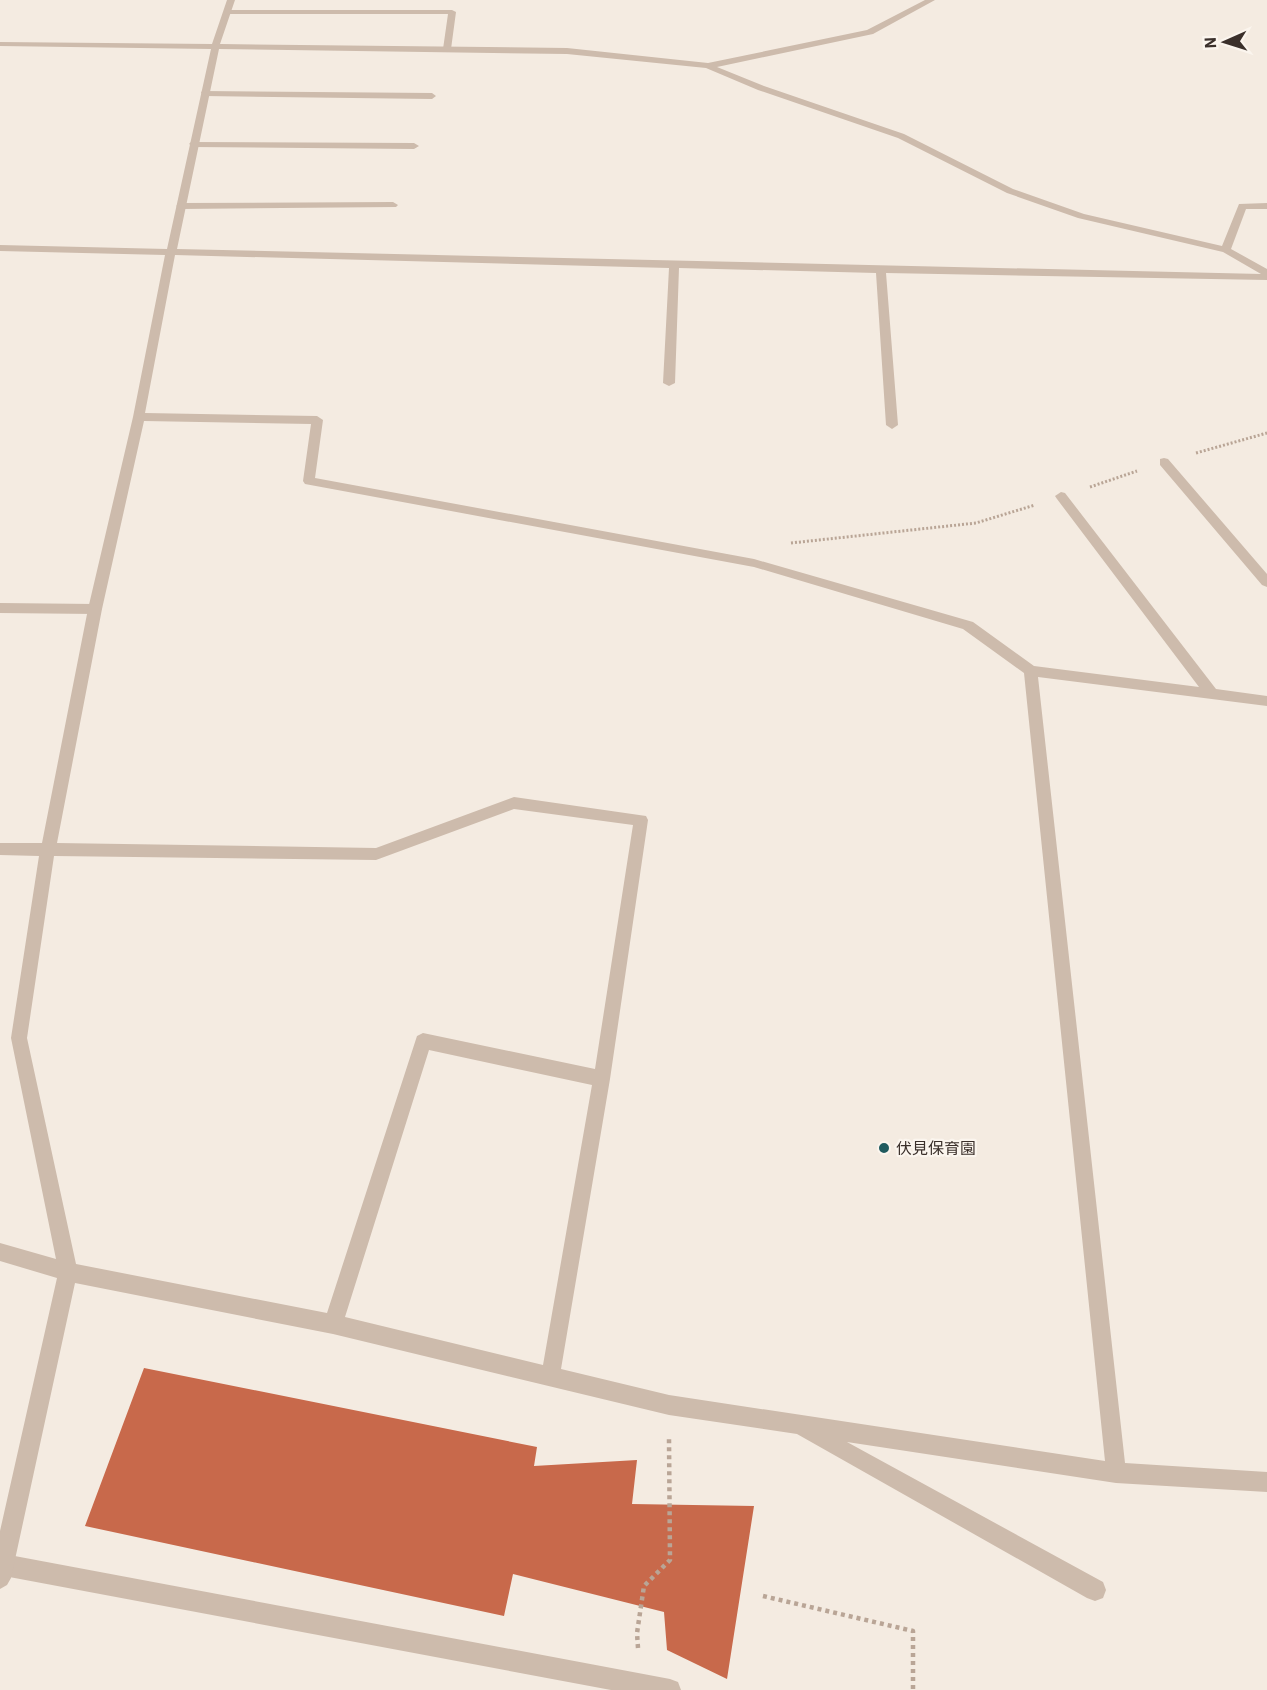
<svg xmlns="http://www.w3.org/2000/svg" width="1267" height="1690" font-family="'IBM Plex Sans','Noto Sans JP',sans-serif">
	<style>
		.building { fill: #c8694b }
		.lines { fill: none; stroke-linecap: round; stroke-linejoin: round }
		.path-far1 { stroke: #b9a596; stroke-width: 3; stroke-dasharray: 2 2; stroke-linecap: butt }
		.path { stroke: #b9a596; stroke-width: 4.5; stroke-dasharray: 4 4; stroke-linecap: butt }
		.service { fill: #cdbbac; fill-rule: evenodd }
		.minor { fill: #cdbbac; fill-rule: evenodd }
		.poi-dot { fill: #1f5a5e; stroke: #fbf5ee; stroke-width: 2 }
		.labels { text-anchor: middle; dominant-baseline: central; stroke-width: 4.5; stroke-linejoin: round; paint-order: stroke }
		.poi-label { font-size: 16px; fill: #3b302b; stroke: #fbf5ee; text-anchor: start }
	</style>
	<rect width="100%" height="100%" fill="#f4ebe1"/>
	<!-- building -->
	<path class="building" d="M 144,1368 L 537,1447 L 534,1466 L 637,1460 L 632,1504 L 754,1506 L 727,1679 L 667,1650 L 664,1612 L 513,1574 L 504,1616 L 85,1526 Z"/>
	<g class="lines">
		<!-- path-far1 -->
		<path class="path-far1" d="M 1196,453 L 1267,433
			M 1090,487 L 1137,471
			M 791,543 L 976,523 L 1035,505"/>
		<!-- path -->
		<path class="path" d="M 763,1596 L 913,1631 L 913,1690
			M 638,1648 L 637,1633 L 644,1586 L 670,1560 L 669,1439"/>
		<!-- service -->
		<path class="service" d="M 224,10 L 452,10 L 456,12 L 451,49 L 447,52 L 443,49 L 448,14 L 224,14 Z
			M 202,91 L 432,93 L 436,96 L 432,99 L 205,96 L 201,93 Z
			M 191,142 L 414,143 L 419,146 L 414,149 L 194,147 L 189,144 Z
			M 393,202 L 398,205 L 396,207 L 181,209 L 176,206 L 181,203 Z
			M 0,603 L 95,604 L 102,609 L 95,614 L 0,613 Z
			M 4,1554 L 670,1679 L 678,1682 L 681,1690 L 611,1690 L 4,1576 L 0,1574 L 0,1556 Z"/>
		<!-- minor -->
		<path class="minor" d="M 227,0 L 235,0 L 220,44 L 567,48 L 708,63 L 867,30 L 925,0 L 935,0 L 873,34 L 717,67 L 764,86 L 904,134 L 1013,189 L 1084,214 L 1222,246 L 1239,204 L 1267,203 L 1267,209 L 1246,209 L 1231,249 L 1267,269 L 1267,280 L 886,273 L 898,425 L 892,429 L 886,425 L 876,273 L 679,268 L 675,383 L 669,386 L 663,383 L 669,268 L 175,255 L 145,413 L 317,416 L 323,420 L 315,478 L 754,559 L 973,622 L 1034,666 L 1199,687 L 1057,499 L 1055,496 L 1061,492 L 1065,493 L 1216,689 L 1267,696 L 1267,706 L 1038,677 L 1125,1463 L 1267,1472 L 1267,1492 L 1116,1483 L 847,1442 L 1103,1582 L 1106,1590 L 1103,1598 L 1095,1601 L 1087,1598 L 797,1434 L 669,1415 L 333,1334 L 75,1283 L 11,1578 L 7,1585 L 0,1589 L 0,1531 L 57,1278 L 0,1261 L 0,1243 L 56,1259 L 11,1038 L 39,856 L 0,855 L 0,843 L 42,843 L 88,609 L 133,417 L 165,255 L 0,251 L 0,245 L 167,249 L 211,49 L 0,46 L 0,42 L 212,44 ZM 219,49 L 567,54 L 706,68 L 758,90 L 898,138 L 1007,193 L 1078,218 L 1223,252 L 1261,274 L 177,249 ZM 144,421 L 311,424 L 303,481 L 305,484 L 754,567 L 963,629 L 1024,673 L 1105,1461 L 669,1395 L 561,1369 L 610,1079 L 648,820 L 646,816 L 514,797 L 376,848 L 57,843 L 102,609 ZM 514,809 L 633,825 L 595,1069 L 423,1033 L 417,1036 L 327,1313 L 76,1264 L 27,1038 L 54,856 L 376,860 ZM 429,1050 L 592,1085 L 543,1365 L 345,1317 Z
			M 1164,458 L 1168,459 L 1267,574 L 1267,587 L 1262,585 L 1160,465 L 1160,459 Z"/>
	</g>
	<!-- markers -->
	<circle class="poi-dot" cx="884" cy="1148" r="6"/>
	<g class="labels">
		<!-- poi labels -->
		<g class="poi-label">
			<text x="896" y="1148">伏見保育園</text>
		</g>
	</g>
	<!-- north arrow -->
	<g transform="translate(1225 42) rotate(267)" stroke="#fbf5ee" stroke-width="4.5" paint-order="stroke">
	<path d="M0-4.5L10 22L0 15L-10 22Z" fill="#3b302b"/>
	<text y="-9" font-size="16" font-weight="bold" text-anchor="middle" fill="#3b302b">N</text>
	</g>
</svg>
